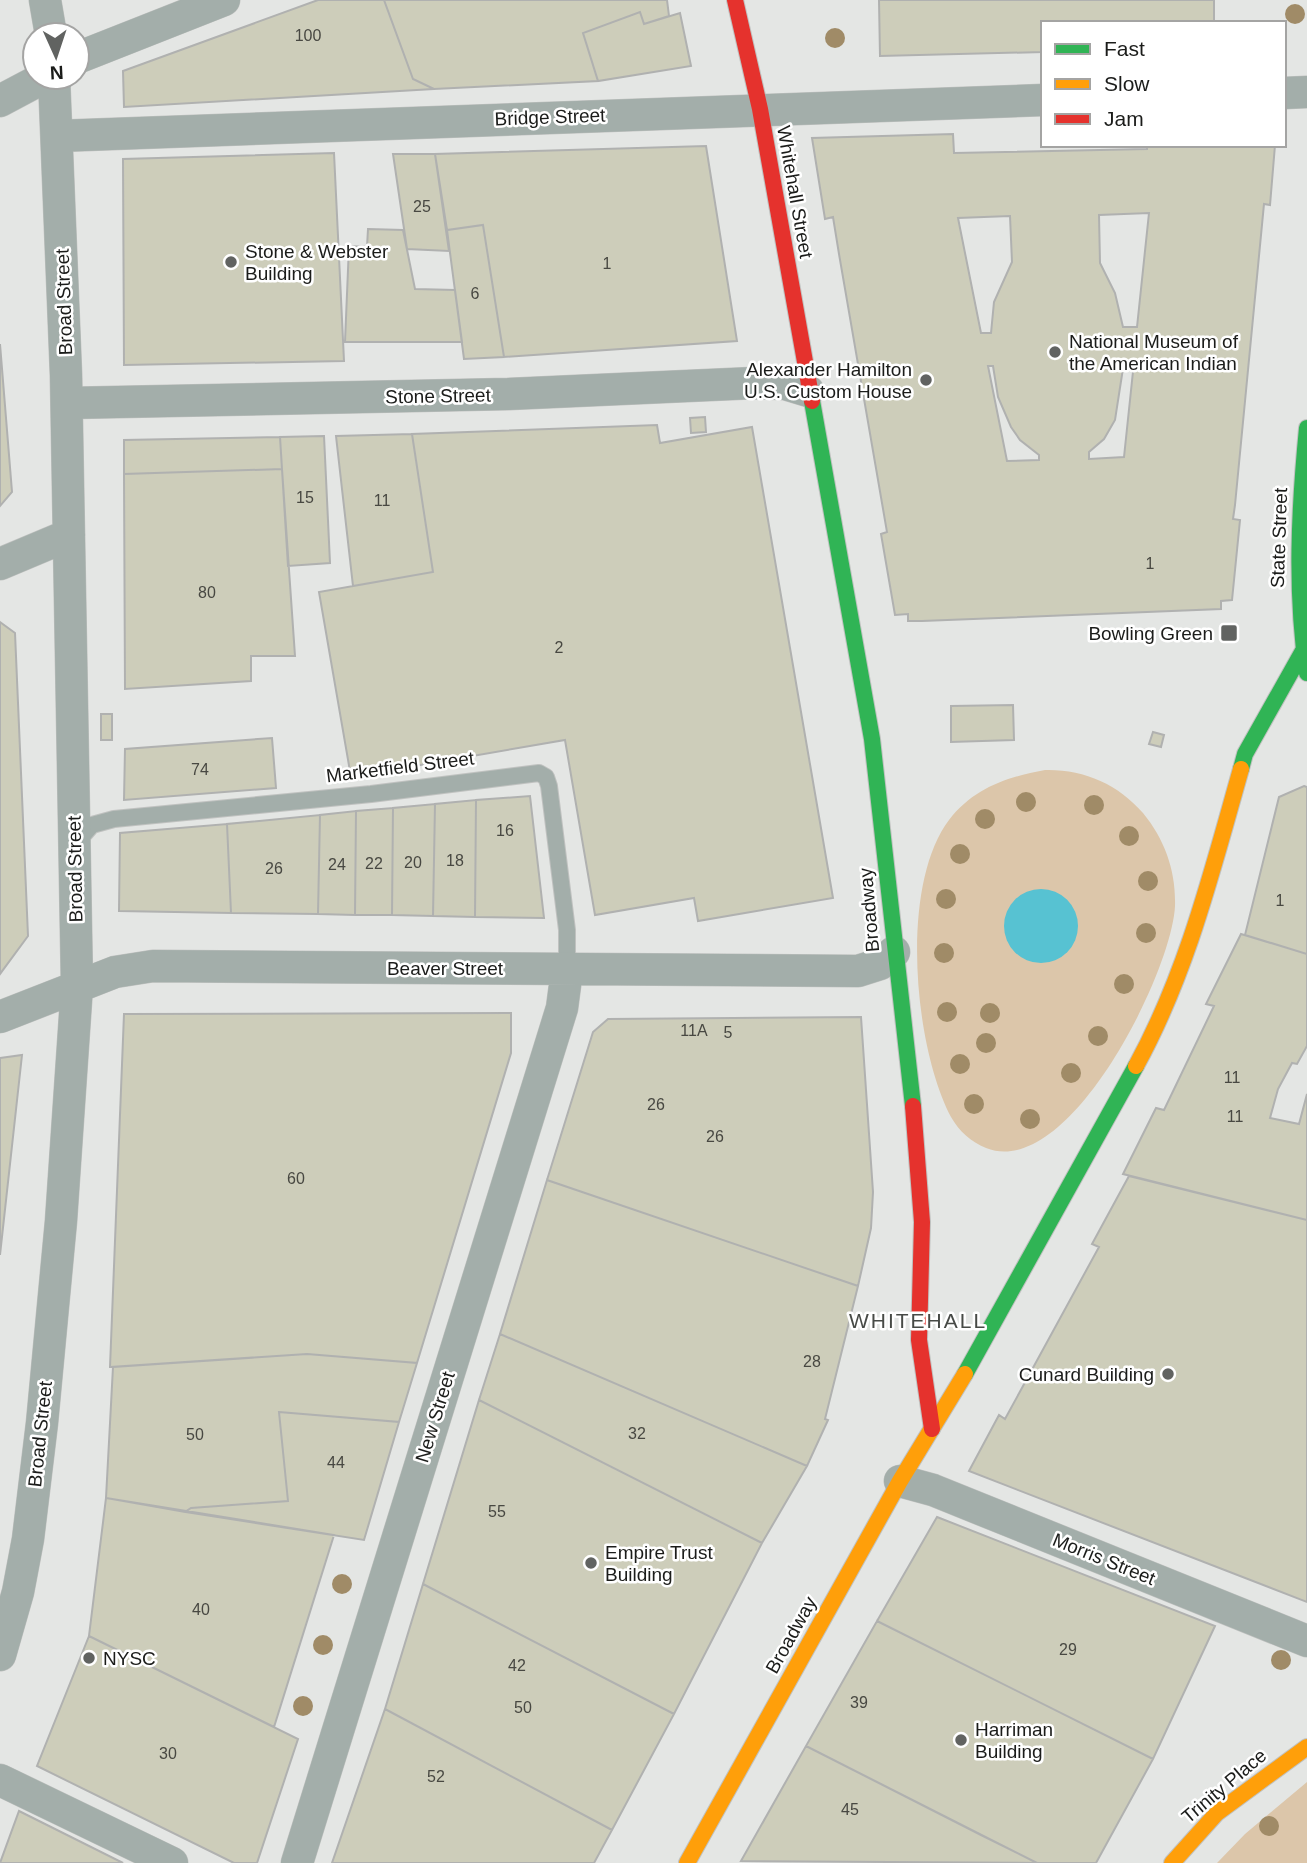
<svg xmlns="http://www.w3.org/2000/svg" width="1307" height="1863" font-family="Helvetica,sans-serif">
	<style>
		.green { fill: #dcc6aa }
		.water { fill: #57c2d2 }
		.building { fill: #cdcdba; stroke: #b0b1b0; stroke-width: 2; fill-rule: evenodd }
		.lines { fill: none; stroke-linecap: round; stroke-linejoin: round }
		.lane-casing { stroke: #c0c2c0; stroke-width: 18 }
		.street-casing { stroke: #c0c2c0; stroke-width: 33 }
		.fast-casing { stroke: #c0c2c0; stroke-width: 18 }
		.slow-casing { stroke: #c0c2c0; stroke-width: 18 }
		.jam-casing { stroke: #c0c2c0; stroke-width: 18 }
		.lane { stroke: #a3aeaa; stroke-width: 16 }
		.street { stroke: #a3aeaa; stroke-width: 32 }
		.fast { stroke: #30b455; stroke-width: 16 }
		.slow { stroke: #ff9f0a; stroke-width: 16 }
		.jam { stroke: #e5322d; stroke-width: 16 }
		.tree { fill: #a08b67 }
		.poi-dot { fill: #616361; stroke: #fff; stroke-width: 2.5 }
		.labels { text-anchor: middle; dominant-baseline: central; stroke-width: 5; stroke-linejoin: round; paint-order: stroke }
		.number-label { font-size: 16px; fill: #484842 }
		.street-label { font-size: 19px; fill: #1b1c1a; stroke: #fff }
		.poi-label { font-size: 19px; fill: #1b1c1a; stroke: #fff; text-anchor: start }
		.neighbourhood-label { font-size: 21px; letter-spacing: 2px; fill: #474a46; stroke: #fff }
	</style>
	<rect width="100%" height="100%" fill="#e4e6e4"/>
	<!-- green -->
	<path class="green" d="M 1045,770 C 1083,769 1118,784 1143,813 C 1165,840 1176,871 1175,906 C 1172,972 1069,1181 986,1148 C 971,1142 959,1131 951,1117 C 914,1047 899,886 949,820 C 974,788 1007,777 1045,770 Z
		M 1307,1782 L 1307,1863 L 1217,1863 L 1245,1834 Z"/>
	<!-- water -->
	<path class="water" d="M1004 926a37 37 0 1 1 74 0a37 37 0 1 1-74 0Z"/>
	<!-- building -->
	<path class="building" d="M 318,0 L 384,0 L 413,79 L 434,89 L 124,107 L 123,71 Z
		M 384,0 L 667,0 L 669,16 L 644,24 L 640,12 L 583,33 L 598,81 L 434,89 L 413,79 Z
		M 879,0 L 1214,0 L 1214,23 L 1043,23 L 1043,52 L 880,56 Z
		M 640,12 L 644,24 L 680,13 L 691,66 L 598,81 L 583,33 Z
		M 953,134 L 954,153 L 1147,149 L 1147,145 L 1275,145 L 1270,205 L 1264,204 L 1235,505 L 1233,519 L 1240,520 L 1232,600 L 1221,601 L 1221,609 L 922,621 L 908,621 L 908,614 L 895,615 L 881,534 L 887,532 L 839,254 L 833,217 L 825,219 L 812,138 ZM 1149,213 L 1137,327 L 1123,327 L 1115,293 L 1100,263 L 1099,215 ZM 1010,216 L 1012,262 L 994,302 L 991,333 L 981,333 L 958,218 ZM 1124,362 L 1134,362 L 1124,457 L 1089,459 L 1089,452 L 1104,439 L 1115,420 ZM 988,366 L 993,366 L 998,397 L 1011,427 L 1020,440 L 1039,455 L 1039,460 L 1007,461 Z
		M 706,146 L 737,341 L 504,357 L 483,225 L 447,230 L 435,154 Z
		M 334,153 L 344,361 L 124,365 L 123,159 Z
		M 393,154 L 435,154 L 449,251 L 407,249 Z
		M 483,225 L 504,357 L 464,359 L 447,230 Z
		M 368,229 L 403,230 L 415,289 L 455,290 L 462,342 L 345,342 L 349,246 L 367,247 Z
		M 0,344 L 12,492 L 0,506 Z
		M 705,417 L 706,432 L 691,433 L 690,418 Z
		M 657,425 L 660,443 L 752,427 L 833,898 L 698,921 L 694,898 L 595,915 L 565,740 L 351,777 L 319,592 L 433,572 L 412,434 Z
		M 412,434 L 433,572 L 353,586 L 336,436 Z
		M 324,436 L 330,563 L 288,566 L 280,437 Z
		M 280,437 L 282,469 L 124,474 L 124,440 Z
		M 282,469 L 295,656 L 251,656 L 251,681 L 125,689 L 124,474 Z
		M 0,622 L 15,633 L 28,936 L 0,974 Z
		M 1013,705 L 1014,740 L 951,742 L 951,706 Z
		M 101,714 L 112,714 L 112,740 L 101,740 Z
		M 1153,732 L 1164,735 L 1161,747 L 1149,744 Z
		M 272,738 L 276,788 L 124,800 L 125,749 Z
		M 1304,786 L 1307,787 L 1307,954 L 1245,935 L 1279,797 Z
		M 530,796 L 544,918 L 475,917 L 476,800 Z
		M 476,800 L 475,917 L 433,916 L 435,804 Z
		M 435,804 L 433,916 L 392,915 L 393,808 Z
		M 393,808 L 392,915 L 355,915 L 356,811 Z
		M 356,811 L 355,915 L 318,914 L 320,815 Z
		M 320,815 L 318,914 L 231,913 L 227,824 Z
		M 227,824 L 231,913 L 119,911 L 120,833 Z
		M 1241,934 L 1307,954 L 1307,1046 L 1297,1064 L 1292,1063 L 1278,1089 L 1270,1118 L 1299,1124 L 1307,1094 L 1307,1220 L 1123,1174 L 1156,1108 L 1164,1110 L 1214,1006 L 1206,1004 Z
		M 511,1013 L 511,1053 L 417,1363 L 307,1354 L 110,1367 L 124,1014 Z
		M 861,1017 L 873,1192 L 871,1228 L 858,1286 L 547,1180 L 593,1032 L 608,1019 Z
		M 22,1055 L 0,1255 L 0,1058 Z
		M 1129,1176 L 1307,1220 L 1307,1602 L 969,1471 L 999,1415 L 1005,1419 L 1099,1247 L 1092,1244 Z
		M 547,1180 L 858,1286 L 825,1419 L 828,1420 L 807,1466 L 500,1334 Z
		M 500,1334 L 807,1466 L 762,1543 L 479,1400 Z
		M 307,1354 L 417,1363 L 399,1422 L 279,1412 L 288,1501 L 191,1508 L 185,1512 L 106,1498 L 113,1367 Z
		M 479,1400 L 762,1543 L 674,1714 L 423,1584 Z
		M 279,1412 L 399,1422 L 364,1540 L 185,1512 L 191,1508 L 288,1501 Z
		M 106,1498 L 334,1535 L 274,1727 L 89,1636 Z
		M 937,1517 L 1215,1626 L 1153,1759 L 877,1621 Z
		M 423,1584 L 674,1714 L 612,1830 L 385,1709 Z
		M 877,1621 L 1153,1759 L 1096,1863 L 1037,1863 L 806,1746 Z
		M 89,1636 L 298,1739 L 257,1863 L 234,1863 L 37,1766 Z
		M 385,1709 L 612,1830 L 594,1863 L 332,1863 Z
		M 806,1746 L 983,1836 L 1037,1863 L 741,1861 Z
		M 19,1811 L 123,1863 L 0,1863 Z"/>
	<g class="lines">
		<!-- lane casing -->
		<g class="lane-casing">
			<path id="lane" d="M 77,842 L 92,825 L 114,819 L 371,794 L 539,773 L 546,777 L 549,786 L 567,930 L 567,970"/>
		</g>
		<!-- street casing -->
		<g class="street-casing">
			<path id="street" d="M 45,0 L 51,35
				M 77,58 L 224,0
				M 1284,93 L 1307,92
				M 0,101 L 45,77
				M 57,136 L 1043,100
				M 67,403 L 508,394 L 754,383 L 785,384 L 808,391
				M 0,564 L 69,535
				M 0,1017 L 115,972 L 153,966 L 858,971 L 880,964 L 894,952
				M 900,1481 L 933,1490 L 1307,1641
				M 0,1655 L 18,1592 L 28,1539 L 42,1423 L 61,1221 L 77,986 L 66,375 L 54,77
				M 0,1780 L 172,1863
				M 297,1863 L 562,1008 L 567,970"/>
		</g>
		<!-- fast casing -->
		<g class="fast-casing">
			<path id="fast" d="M 812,401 L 872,739 L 913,1106
				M 1307,428 C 1299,510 1295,591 1307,673
				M 1241,769 L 1245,754 L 1304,649
				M 965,1374 L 1136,1066"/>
		</g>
		<!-- slow casing -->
		<g class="slow-casing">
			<path id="slow" d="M 1136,1066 C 1187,973 1212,871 1241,769
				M 687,1863 L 900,1481 L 965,1374
				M 1172,1863 L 1217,1813 L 1307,1747"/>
		</g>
		<!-- jam casing -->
		<g class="jam-casing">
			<path id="jam" d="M 735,0 L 760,109 L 812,401
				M 913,1106 L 922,1222 L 919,1340 L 932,1429"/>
		</g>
		<!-- lane -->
		<use href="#lane" class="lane"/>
		<!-- street -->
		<use href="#street" class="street"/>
		<!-- fast -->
		<use href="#fast" class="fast"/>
		<!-- slow -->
		<use href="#slow" class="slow"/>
		<!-- jam -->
		<use href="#jam" class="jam"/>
	</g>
	<!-- trees -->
	<g class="tree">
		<circle cx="1295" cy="14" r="10"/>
		<circle cx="835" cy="38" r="10"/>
		<circle cx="1026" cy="802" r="10"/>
		<circle cx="1094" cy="805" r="10"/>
		<circle cx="985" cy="819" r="10"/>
		<circle cx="1129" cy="836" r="10"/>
		<circle cx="960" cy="854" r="10"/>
		<circle cx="1148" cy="881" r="10"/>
		<circle cx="946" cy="899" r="10"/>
		<circle cx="1146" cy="933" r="10"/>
		<circle cx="944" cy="953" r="10"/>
		<circle cx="1124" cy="984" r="10"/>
		<circle cx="947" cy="1012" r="10"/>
		<circle cx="990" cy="1013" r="10"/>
		<circle cx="1098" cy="1036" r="10"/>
		<circle cx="986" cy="1043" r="10"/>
		<circle cx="960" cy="1064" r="10"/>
		<circle cx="1071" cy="1073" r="10"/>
		<circle cx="974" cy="1104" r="10"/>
		<circle cx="1030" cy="1119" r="10"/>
		<circle cx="342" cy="1584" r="10"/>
		<circle cx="323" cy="1645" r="10"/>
		<circle cx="1281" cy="1660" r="10"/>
		<circle cx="303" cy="1706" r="10"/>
		<circle cx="1269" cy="1826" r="10"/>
	</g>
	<!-- markers -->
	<g class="poi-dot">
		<circle cx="231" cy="262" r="7"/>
		<circle cx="1055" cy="352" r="7"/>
		<circle cx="926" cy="380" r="7"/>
		<rect x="1220" y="624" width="18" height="18" rx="3.5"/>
		<circle cx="1168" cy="1374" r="7"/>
		<circle cx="591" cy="1563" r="7"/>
		<circle cx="89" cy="1658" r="7"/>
		<circle cx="961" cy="1740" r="7"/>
	</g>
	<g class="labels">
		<!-- number labels -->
		<g class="number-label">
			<text x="308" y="35">100</text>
			<text x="422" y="206">25</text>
			<text x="607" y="263">1</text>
			<text x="475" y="293">6</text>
			<text x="305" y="497">15</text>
			<text x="382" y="500">11</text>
			<text x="1150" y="563">1</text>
			<text x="207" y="592">80</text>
			<text x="559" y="647">2</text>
			<text x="200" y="769">74</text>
			<text x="505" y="830">16</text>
			<text x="455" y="860">18</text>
			<text x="413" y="862">20</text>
			<text x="374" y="863">22</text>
			<text x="337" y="864">24</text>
			<text x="274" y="868">26</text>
			<text x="1280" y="900">1</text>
			<text x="694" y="1030">11A</text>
			<text x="728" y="1032">5</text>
			<text x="1232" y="1077">11</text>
			<text x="656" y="1104">26</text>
			<text x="1235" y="1116">11</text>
			<text x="715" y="1136">26</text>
			<text x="296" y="1178">60</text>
			<text x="812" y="1361">28</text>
			<text x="637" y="1433">32</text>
			<text x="195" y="1434">50</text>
			<text x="336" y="1462">44</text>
			<text x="497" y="1511">55</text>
			<text x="201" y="1609">40</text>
			<text x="1068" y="1649">29</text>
			<text x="517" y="1665">42</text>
			<text x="859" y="1702">39</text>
			<text x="523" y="1707">50</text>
			<text x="168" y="1753">30</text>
			<text x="436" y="1776">52</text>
			<text x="850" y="1809">45</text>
		</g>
		<!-- street labels -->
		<g class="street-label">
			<text transform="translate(550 117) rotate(-2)">Bridge Street</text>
			<text transform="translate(795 192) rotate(80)">Whitehall Street</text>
			<text transform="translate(64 302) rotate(-92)">Broad Street</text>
			<text transform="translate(438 396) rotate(-1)">Stone Street</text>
			<text transform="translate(1279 538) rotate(-88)">State Street</text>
			<text transform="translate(400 767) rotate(-7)">Marketfield Street</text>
			<text transform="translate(75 869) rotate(-91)">Broad Street</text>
			<text transform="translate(869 910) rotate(-95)">Broadway</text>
			<text x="445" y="968">Beaver Street</text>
			<text transform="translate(435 1417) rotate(-73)">New Street</text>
			<text transform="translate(40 1434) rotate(-84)">Broad Street</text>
			<text transform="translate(1104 1559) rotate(22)">Morris Street</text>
			<text transform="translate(791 1635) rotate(-61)">Broadway</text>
			<text transform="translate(1224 1786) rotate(-40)">Trinity Place</text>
		</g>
		<!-- poi labels -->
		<g class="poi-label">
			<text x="245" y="251">Stone &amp; Webster<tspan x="245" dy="22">Building</tspan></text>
			<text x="1069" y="341">National Museum of<tspan x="1069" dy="22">the American Indian</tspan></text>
			<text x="912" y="369" text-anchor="end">Alexander Hamilton<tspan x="912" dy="22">U.S. Custom House</tspan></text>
			<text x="1213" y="633" text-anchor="end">Bowling Green</text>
			<text x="1154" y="1374" text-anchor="end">Cunard Building</text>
			<text x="605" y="1552">Empire Trust<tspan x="605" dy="22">Building</tspan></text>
			<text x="103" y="1658">NYSC</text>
			<text x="975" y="1729">Harriman<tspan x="975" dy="22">Building</tspan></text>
		</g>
		<!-- neighbourhood labels -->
		<g class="neighbourhood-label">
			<text x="918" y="1320">WHITEHALL</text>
		</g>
	</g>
	<!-- legend -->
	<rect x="1041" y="21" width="245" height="126" fill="#ffffff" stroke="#a4a4a3" stroke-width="2"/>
	<rect x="1055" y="44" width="35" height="10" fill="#30b455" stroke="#a4a4a3" stroke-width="2"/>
	<text x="1104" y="56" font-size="21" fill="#1b1c1a">Fast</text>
	<rect x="1055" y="79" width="35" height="10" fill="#ff9f0a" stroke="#a4a4a3" stroke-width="2"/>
	<text x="1104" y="91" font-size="21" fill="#1b1c1a">Slow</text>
	<rect x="1055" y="114" width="35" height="10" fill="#e5322d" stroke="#a4a4a3" stroke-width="2"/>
	<text x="1104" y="126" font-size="21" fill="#1b1c1a">Jam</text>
	<!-- north arrow -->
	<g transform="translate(56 56) rotate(177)"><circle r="33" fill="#ffffff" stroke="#a4a4a3" stroke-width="2"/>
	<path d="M0-5L12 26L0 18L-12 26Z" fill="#616361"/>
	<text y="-10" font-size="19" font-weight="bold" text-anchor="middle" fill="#1b1c1a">N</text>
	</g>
</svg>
